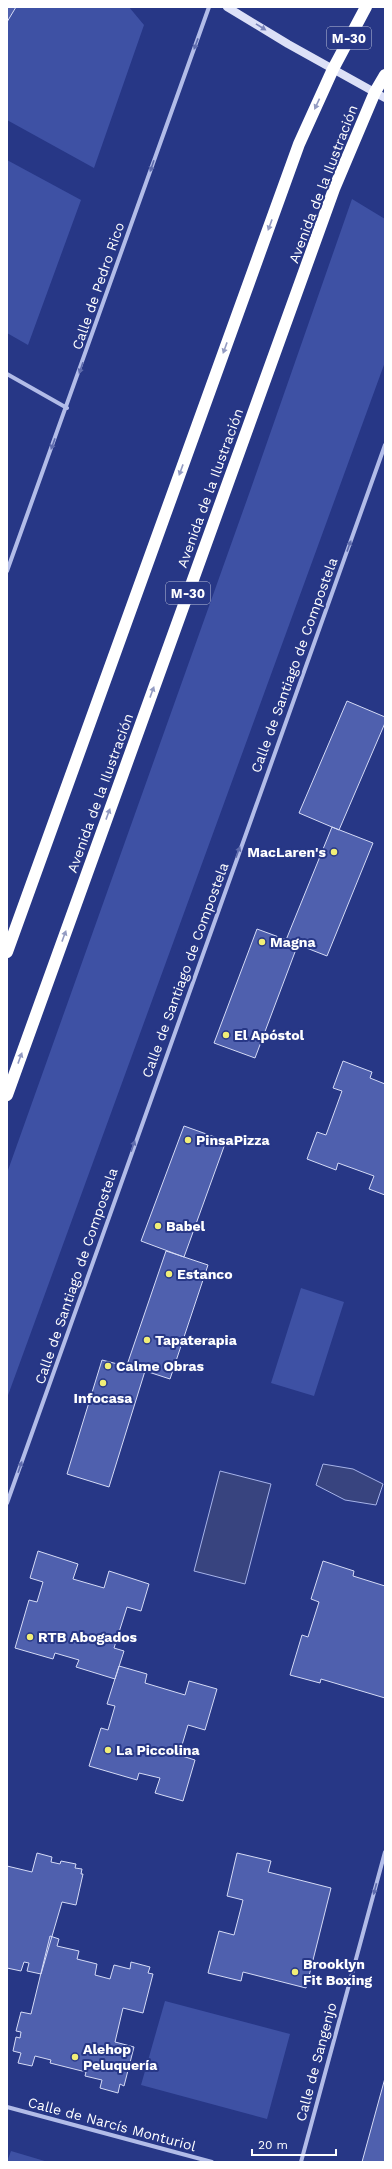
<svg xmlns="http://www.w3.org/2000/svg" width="392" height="2169" font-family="'Work Sans',sans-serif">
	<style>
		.green { fill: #3e51a4 }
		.water { fill: #38447f; stroke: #a6b3e9 }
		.building { fill: #4f60ae; stroke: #d5dbf6 }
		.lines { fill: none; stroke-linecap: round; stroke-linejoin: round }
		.street { stroke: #b2bce8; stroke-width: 4 }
		.secondary { stroke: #dce0f7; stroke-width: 8 }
		.highway { stroke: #fff; stroke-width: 12 }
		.oneway { fill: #7883b9 }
		.oneway2 { fill: #5f6cad }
		.oneway3 { fill: #939bc2 }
		.poi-dot { fill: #f1ee77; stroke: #273786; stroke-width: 1.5 }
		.labels { text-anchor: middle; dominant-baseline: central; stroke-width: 4; stroke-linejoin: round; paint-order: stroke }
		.shield { fill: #273786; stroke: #bec3db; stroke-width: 1 }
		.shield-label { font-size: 13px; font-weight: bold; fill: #fff }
		.street-label { font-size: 14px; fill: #fff; stroke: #273786 }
		.poi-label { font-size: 14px; font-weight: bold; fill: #fff; stroke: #273786; text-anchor: start }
	</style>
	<rect width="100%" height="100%" fill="#273786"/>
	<!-- green -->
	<path class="green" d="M 16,7 L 129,7 L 144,25 L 94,168 L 7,120 L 7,22 Z
		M 7,160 L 81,200 L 28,345 L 7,333 Z
		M 352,199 L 385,219 L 385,362 L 7,1398 L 7,1173 L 249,494 Z
		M 301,1288 L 344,1302 L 314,1396 L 271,1383 Z
		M 165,2001 L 290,2034 L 267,2119 L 141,2085 Z
		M 11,2151 L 48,2162 L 7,2162 Z"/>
	<!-- water -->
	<path class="water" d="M 323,1464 L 353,1469 L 383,1484 L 376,1505 L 345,1500 L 316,1485 Z
		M 220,1471 L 271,1484 L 245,1584 L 194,1571 Z"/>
	<!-- building -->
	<path class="building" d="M 7,7 L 16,7 L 7,22 Z
		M 347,701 L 385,717 L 385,723 L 339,830 L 299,813 Z
		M 332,827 L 373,843 L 327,956 L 286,940 Z
		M 257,929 L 298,944 L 255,1058 L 214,1043 Z
		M 343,1061 L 372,1072 L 370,1078 L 385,1084 L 385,1195 L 369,1189 L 374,1176 L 338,1163 L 336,1170 L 307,1159 L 317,1132 L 326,1135 L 342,1091 L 333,1088 Z
		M 184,1126 L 226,1141 L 184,1257 L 141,1241 Z
		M 166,1251 L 208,1265 L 170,1379 L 127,1365 Z
		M 102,1360 L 145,1371 L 109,1487 L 67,1474 Z
		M 38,1551 L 78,1564 L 73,1579 L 104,1588 L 109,1571 L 149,1584 L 141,1611 L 127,1607 L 114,1648 L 124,1651 L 115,1679 L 76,1667 L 79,1660 L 55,1653 L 53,1659 L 15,1648 L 29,1600 L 37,1602 L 43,1582 L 30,1578 Z
		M 323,1561 L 354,1571 L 353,1576 L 385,1586 L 385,1698 L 321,1679 L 320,1683 L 290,1675 L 302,1635 L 308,1637 L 319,1602 L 311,1599 Z
		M 119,1666 L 147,1674 L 145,1683 L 185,1695 L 189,1681 L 217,1689 L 205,1730 L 188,1725 L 179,1755 L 195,1760 L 183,1801 L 155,1793 L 160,1778 L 139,1773 L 137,1780 L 89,1766 L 101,1728 L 108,1730 L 115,1706 L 107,1704 Z
		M 37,1853 L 52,1857 L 51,1862 L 60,1864 L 61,1861 L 76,1864 L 75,1868 L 82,1869 L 81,1874 L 83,1874 L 76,1905 L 62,1902 L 41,1974 L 27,1971 L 29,1963 L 24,1962 L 21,1971 L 7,1968 L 7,1866 L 32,1872 Z
		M 237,1853 L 271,1861 L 268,1872 L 331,1888 L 306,1988 L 243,1972 L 241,1981 L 208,1973 L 219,1931 L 234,1935 L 243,1900 L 227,1896 Z
		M 50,1936 L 59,1939 L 57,1946 L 79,1951 L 77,1959 L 97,1964 L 95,1975 L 110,1979 L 114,1965 L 130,1969 L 131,1962 L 150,1967 L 148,1973 L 153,1974 L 143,2013 L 123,2008 L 115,2042 L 134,2047 L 124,2086 L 120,2084 L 118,2093 L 100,2088 L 102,2080 L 85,2076 L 86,2072 L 50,2063 L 51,2060 L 35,2056 L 32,2066 L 18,2063 L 21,2053 L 13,2051 L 16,2037 L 20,2038 L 21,2032 L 16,2031 L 21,2012 L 31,2014 Z
		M 385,2078 L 385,2162 L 362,2162 Z"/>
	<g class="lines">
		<!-- street -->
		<path class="street" d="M 7,374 L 67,408
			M 7,571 L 209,7
			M 7,1503 L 385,445
			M 7,2107 L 212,2162
			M 301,2162 L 385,1852"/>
		<!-- secondary -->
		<path class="secondary" d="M 227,7 L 288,44 L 385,98"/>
		<!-- highway -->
		<path class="highway" d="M 7,952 L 299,144 L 333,69 L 366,7
			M 7,1095 L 334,189 L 375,92 L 385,75"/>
	</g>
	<!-- one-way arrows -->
	<defs><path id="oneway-solid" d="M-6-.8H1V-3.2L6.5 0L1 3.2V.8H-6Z"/></defs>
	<use class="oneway" href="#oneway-solid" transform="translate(261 27) rotate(32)"/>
	<g class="oneway2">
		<use href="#oneway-solid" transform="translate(196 44) rotate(110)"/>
		<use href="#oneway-solid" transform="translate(152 166) rotate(109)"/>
		<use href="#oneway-solid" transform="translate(81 368) rotate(109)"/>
		<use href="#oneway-solid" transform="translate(53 444) rotate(110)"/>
		<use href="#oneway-solid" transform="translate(349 546) rotate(-70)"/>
		<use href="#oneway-solid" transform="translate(238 852) rotate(-70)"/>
		<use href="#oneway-solid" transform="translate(133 1146) rotate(-71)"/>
		<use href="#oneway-solid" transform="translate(20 1467) rotate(-71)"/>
		<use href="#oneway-solid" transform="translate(375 1889) rotate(105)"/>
	</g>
	<g class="oneway3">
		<use href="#oneway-solid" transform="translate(317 104) rotate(115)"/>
		<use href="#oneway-solid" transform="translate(270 225) rotate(110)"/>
		<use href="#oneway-solid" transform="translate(225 348) rotate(110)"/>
		<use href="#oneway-solid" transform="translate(181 470) rotate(110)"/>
		<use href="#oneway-solid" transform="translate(152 692) rotate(-70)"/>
		<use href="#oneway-solid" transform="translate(108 814) rotate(-70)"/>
		<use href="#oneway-solid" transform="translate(64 936) rotate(-70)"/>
		<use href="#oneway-solid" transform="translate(20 1058) rotate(-70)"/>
	</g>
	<!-- markers -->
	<g class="poi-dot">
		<circle cx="334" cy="852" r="4"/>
		<circle cx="262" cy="942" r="4"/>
		<circle cx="226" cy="1035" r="4"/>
		<circle cx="188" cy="1140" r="4"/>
		<circle cx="158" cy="1226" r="4"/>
		<circle cx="169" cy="1274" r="4"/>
		<circle cx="147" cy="1340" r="4"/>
		<circle cx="108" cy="1366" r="4"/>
		<circle cx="103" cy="1383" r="4"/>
		<circle cx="30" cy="1637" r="4"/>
		<circle cx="108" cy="1750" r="4"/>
		<circle cx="295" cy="1972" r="4"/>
		<circle cx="75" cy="2057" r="4"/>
	</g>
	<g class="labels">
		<!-- shield labels -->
		<g class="shield">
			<rect x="327" y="27" width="44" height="22" rx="3"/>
			<rect x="166" y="582" width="44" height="22" rx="3"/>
		</g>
		<g class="shield-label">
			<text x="349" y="38">M-30</text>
			<text x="188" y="593">M-30</text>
		</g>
		<!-- street labels -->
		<g class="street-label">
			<text transform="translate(323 184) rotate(-69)">Avenida de la Ilustración</text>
			<text transform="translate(98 286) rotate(-71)">Calle de Pedro Rico</text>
			<text transform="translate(210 488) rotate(-70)">Avenida de la Ilustración</text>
			<text transform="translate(294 665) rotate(-70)">Calle de Santiago de Compostela</text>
			<text transform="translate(100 793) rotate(-70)">Avenida de la Ilustración</text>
			<text transform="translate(185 970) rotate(-70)">Calle de Santiago de Compostela</text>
			<text transform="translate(76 1276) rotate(-71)">Calle de Santiago de Compostela</text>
			<text transform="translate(316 2062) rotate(-75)">Calle de Sangenjo</text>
			<text transform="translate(112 2124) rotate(15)">Calle de Narcís Monturiol</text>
		</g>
		<!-- poi labels -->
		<g class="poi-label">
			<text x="326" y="852" text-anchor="end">MacLaren's</text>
			<text x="270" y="942">Magna</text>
			<text x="234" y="1035">El Apóstol</text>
			<text x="196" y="1140">PinsaPizza</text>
			<text x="166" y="1226">Babel</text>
			<text x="177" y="1274">Estanco</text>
			<text x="155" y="1340">Tapaterapia</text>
			<text x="116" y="1366">Calme Obras</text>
			<text x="103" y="1398" text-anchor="middle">Infocasa</text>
			<text x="38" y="1637">RTB Abogados</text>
			<text x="116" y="1750">La Piccolina</text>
			<text x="303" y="1964">Brooklyn<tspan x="303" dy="16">Fit Boxing</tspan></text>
			<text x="83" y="2049">Alehop<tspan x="83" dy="16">Peluquería</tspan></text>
		</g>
	</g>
	<!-- border -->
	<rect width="392" height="2169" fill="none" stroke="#ffffff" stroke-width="16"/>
	<!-- scale -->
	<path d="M252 2149v6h84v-6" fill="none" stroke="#ffffff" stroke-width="2"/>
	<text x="258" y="2149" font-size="12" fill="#ffffff" stroke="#273786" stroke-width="3" paint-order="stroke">20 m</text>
</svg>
